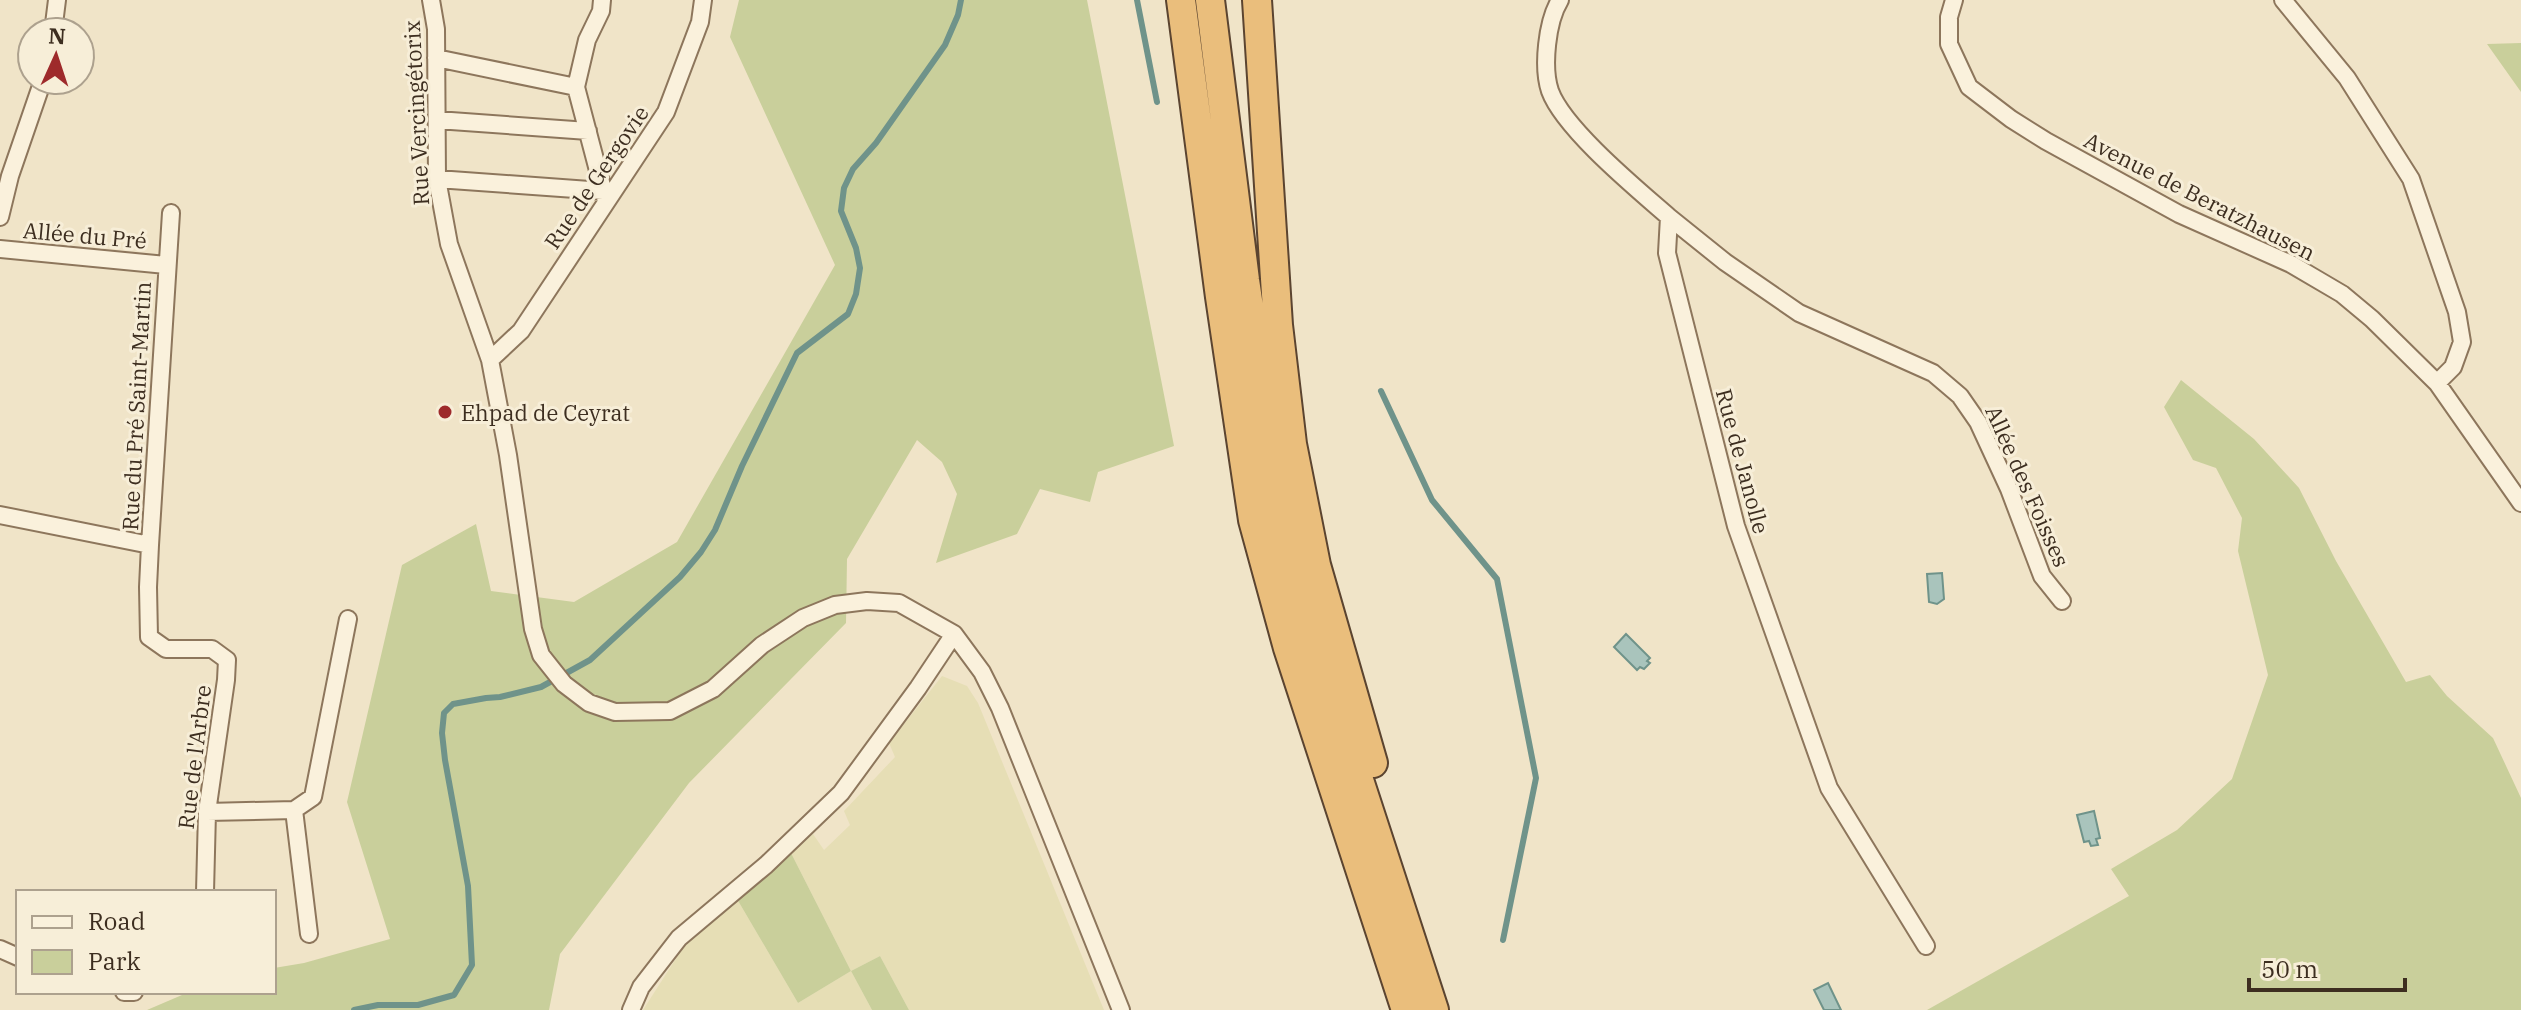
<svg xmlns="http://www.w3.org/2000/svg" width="2521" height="1010" font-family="'IBM Plex Serif',serif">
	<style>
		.farmland { fill: #e6deb5 }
		.green { fill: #c9cf9b }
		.water { fill: #a9c4bc; stroke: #6f938a; stroke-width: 2 }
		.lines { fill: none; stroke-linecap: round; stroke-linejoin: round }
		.stream { stroke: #6f938a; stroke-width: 6 }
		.minor-casing { stroke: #8d765c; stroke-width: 20 }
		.trunk-casing { stroke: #5b4430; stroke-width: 32 }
		.minor { stroke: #faf1dc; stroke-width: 16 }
		.trunk { stroke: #eabe7c; stroke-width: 28 }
		.poi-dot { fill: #9e2a2b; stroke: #f7eed8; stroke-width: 3 }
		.labels { text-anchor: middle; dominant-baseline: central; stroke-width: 6; stroke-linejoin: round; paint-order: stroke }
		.street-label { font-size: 22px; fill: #3d2e20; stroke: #f7eed8 }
		.poi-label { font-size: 22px; fill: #3d2e20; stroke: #f7eed8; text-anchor: start }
	</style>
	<rect width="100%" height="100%" fill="#f0e4c8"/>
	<!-- farmland -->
	<path class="farmland" d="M 942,676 L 967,686 L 978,703 L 1104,1010 L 909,1010 L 880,956 L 851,971 L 872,1010 L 643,1010 L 684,946 L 737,899 L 798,1003 L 851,971 L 791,853 L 813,834 L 824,850 L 850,825 L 844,811 L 895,757 L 889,743 Z"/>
	<!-- green -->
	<path class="green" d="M 739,0 L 1087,0 L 1174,446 L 1098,472 L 1090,502 L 1040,489 L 1017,534 L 936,563 L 957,494 L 942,462 L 917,440 L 847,559 L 846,623 L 689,783 L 560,954 L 549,1010 L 147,1010 L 189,992 L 274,992 L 274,968 L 304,963 L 390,939 L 347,802 L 402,565 L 476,524 L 491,591 L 574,602 L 677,542 L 835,265 L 730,37 Z
		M 2521,43 L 2521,92 L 2487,44 Z
		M 2181,380 L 2254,439 L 2299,488 L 2336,561 L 2406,682 L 2430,675 L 2447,696 L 2493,738 L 2521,798 L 2521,1010 L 1927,1010 L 2129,896 L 2111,869 L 2177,830 L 2232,779 L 2268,675 L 2238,551 L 2242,518 L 2216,468 L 2193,460 L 2164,407 Z
		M 791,853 L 851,971 L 880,956 L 909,1010 L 872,1010 L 851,971 L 798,1003 L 737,899 Z"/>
	<!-- water -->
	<path class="water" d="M 1942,573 L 1944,599 L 1937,604 L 1929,602 L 1927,574 Z
		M 1626,634 L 1650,658 L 1647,661 L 1650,663 L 1644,669 L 1640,667 L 1637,670 L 1614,647 Z
		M 2094,811 L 2100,838 L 2096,839 L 2098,845 L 2091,846 L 2089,841 L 2084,842 L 2077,815 Z
		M 1828,983 L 1841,1010 L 1824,1010 L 1814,990 Z"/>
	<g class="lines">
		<!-- stream -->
		<path class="stream" d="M 1137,0 L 1157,102
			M 1381,391 L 1432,500 L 1497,579 L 1536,778 L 1503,940
			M 354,1010 L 378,1005 L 418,1005 L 454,995 L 472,965 L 468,886 L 445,760 L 442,733 L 444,713 L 453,704 L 486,698 L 500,697 L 541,687 L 590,660 L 680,577 L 701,552 L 715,530 L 742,466 L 797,353 L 848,314 L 856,294 L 860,268 L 856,248 L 841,211 L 844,188 L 853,169 L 876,143 L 945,45 L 958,15 L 961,0"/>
		<!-- minor casing -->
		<g class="minor-casing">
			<path id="minor" d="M 431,0 L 436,29 L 437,179 L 449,244 L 490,360 L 508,455 L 533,629 L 541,655 L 564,684 L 589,703 L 615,712 L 670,711 L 713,689 L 762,645 L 803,618 L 835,605 L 867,601 L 899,603 L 954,634 L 982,672 L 1000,708 L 1121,1010
				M 602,0 L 601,11 L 587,40 L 576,87 L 606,201
				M 1560,0 C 1547,21 1542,67 1550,91 C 1564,129 1637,189 1669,217 L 1667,253 L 1736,526 L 1829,788 L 1926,946
				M 1954,0 L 1949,17 L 1949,44 L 1969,87 L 2011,119 L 2046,141 L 2179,214 L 2291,264 L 2342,294 L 2372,319 L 2437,383 L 2521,503
				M 2283,0 L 2347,78 L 2411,179 L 2457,312 L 2462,342 L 2453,367 L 2437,383
				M 53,32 L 57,0
				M 436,58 L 576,87
				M 437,120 L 588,131
				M 437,179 L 603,191
				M 0,217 L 10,176 L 43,80
				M 1669,217 L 1725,262 L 1799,313 L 1933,373 L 1960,396 L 1978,422 L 2009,489 L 2042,576 L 2062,601
				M 0,249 L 166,265
				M 490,360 L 521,331 L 666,112 L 700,22 L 703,0
				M 0,515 L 150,545 L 171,213
				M 150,545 L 148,587 L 149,637 L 166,649 L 212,649 L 227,660 L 226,680 L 207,812 L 205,892
				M 294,810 L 309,934
				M 207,812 L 294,810 L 313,797 L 348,619
				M 0,949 L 18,957
				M 124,992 L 134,992
				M 631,1010 L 641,987 L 679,938 L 766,865 L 841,793 L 918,688 L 954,634"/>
		</g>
		<!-- trunk casing -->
		<g class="trunk-casing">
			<path id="trunk" d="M 1181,0 L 1220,297 L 1253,520 L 1288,648 L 1406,1010
				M 1210,0 L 1245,280 L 1280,516 L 1314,642 L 1434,1010
				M 1257,0 L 1278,325 L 1292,444 L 1316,565 L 1373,763"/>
		</g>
		<!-- minor -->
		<use href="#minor" class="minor"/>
		<!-- trunk -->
		<use href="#trunk" class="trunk"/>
	</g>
	<!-- markers -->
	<circle class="poi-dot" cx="445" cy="412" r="8"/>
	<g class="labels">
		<!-- street labels -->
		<g class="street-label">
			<text transform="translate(416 113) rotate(-93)">Rue Vercingétorix</text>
			<text transform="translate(596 177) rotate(-56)">Rue de Gergovie</text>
			<text transform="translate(2200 196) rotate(27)">Avenue de Beratzhausen</text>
			<text transform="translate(85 235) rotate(5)">Allée du Pré</text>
			<text transform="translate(136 406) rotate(-87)">Rue du Pré Saint-Martin</text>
			<text transform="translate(1743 461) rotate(75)">Rue de Janolle</text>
			<text transform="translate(2028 486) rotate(66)">Allée des Foisses</text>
			<text transform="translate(194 757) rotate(-83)">Rue de l'Arbre</text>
		</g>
		<!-- poi labels -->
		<g class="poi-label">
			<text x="461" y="412">Ehpad de Ceyrat</text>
		</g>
	</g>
	<!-- legend -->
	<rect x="16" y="890" width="260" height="104" fill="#f7eed8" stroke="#ada18e" stroke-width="2"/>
	<rect x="32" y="916" width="40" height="12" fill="#faf1dc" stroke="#ada18e" stroke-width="2"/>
	<text x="88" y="930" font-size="24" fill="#3d2e20">Road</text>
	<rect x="32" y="950" width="40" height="24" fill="#c9cf9b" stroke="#ada18e" stroke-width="2"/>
	<text x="88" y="970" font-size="24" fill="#3d2e20">Park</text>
	<!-- north arrow -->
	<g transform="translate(56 56) rotate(3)"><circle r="38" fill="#f7eed8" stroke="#ada18e" stroke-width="2"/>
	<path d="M0-6L14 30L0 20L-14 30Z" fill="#9e2a2b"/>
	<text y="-12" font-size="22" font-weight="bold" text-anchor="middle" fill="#3d2e20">N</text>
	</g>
	<!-- scale -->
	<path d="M2249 978v12h156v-12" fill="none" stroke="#3d2e20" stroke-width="4"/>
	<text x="2261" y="978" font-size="24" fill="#3d2e20" stroke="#f7eed8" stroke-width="6" paint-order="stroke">50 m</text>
</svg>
